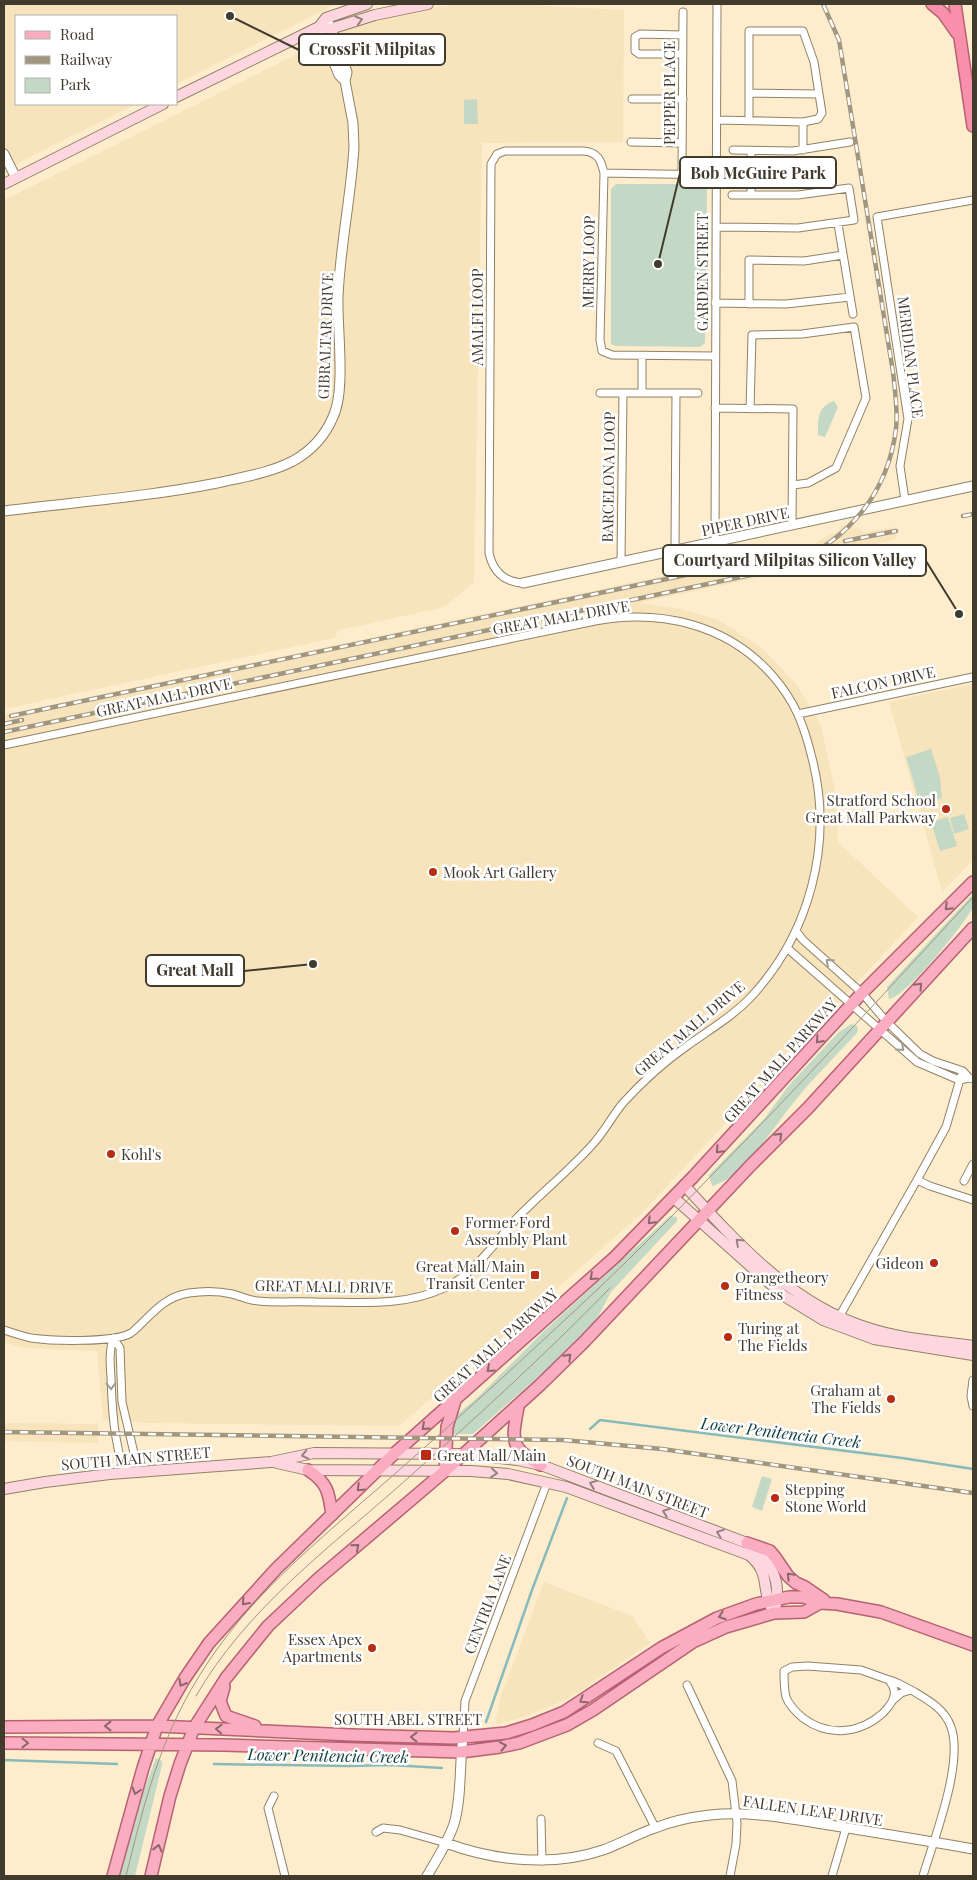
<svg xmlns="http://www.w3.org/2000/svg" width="977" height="1880" font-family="'Playfair Display',serif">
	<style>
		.built { fill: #f7e3bc }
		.green { fill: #c4d9c5 }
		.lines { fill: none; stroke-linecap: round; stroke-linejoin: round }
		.stream { stroke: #88babb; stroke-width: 2.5 }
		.minor-casing { stroke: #908265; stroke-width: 9 }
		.tertiary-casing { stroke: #908265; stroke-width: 11 }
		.secondary-casing { stroke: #908265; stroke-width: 12 }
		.primary-casing { stroke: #b76173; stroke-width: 14 }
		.trunk-casing { stroke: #b76173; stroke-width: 14 }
		.minor { stroke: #fff; stroke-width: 7 }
		.tertiary { stroke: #fff; stroke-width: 9 }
		.secondary { stroke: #fdd6e0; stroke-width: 10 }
		.primary { stroke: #faacc1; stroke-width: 11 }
		.trunk { stroke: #f890ac; stroke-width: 11 }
		.tram { stroke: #a1967f; stroke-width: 1 }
		.rail-casing { stroke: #a1967f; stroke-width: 4.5 }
		.rail { stroke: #fff; stroke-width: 2.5; stroke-dasharray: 8; stroke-linecap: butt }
		.oneway { stroke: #96817e }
		.oneway2 { stroke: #8b6869 }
		.oneway3 { stroke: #a09d96 }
		.poi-dot { fill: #b72c12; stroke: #fff; stroke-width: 2 }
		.labels { text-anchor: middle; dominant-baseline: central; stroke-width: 5; stroke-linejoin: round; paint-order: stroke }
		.street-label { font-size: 15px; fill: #413b2e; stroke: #fff }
		.poi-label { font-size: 15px; fill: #413b2e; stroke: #fff; text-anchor: start }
		.water-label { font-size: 16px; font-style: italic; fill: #0b3b3d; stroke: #fff }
		.leader { fill: none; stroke: #413b2e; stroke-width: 2 }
		.callout-dot { fill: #413b2e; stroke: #fff; stroke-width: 2 }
		.callout { fill: #fff; stroke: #413b2e; stroke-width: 2 }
		.callout-label { font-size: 16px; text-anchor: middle; font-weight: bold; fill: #413b2e }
	</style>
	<rect width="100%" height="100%" fill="#fdedcd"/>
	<!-- built -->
	<path class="built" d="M 4,4 L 336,4 L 176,84 L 176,16 L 16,16 L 16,104 L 136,104 L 4,170 Z
		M 463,4 L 510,4 L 624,10 L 623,142 L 482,143 L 474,582 L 444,607 L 339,630 L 334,638 L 4,709 L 4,200 L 305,50 L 358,16 Z
		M 843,525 L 862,530 L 863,533 L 894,527 L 897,539 L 818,558 L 801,568 L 638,603 L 680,609 L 719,620 L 763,649 L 796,684 L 821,725 L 836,796 L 838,842 L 918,917 L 641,1214 L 484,1353 L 399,1426 L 149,1423 L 103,1419 L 97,1351 L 24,1348 L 4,1342 L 4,715 L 816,544 L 821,539 L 838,531 Z
		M 973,684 L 973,860 L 942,892 L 889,702 Z
		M 4,1423 L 98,1424 L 98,1443 L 4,1441 Z
		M 544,1582 L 632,1616 L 650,1643 L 579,1692 L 563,1701 L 523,1717 L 495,1725 L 500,1698 Z"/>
	<!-- green -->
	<path class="green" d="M 477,99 L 478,124 L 464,124 L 464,100 Z
		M 616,184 L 702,184 L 707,190 L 705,343 L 700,347 L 615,346 L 611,344 L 611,189 Z
		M 834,401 L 838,407 L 825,437 L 818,435 C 818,419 817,407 834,401 Z
		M 931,749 L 940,777 L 942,798 L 920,804 L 906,757 Z
		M 964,814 L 969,829 L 954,834 L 950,818 Z
		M 948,817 L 957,846 L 940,851 L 931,822 Z
		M 973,894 C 973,898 974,905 972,909 C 962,927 907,996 889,999 L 887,987 Z
		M 851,1024 L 857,1026 L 858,1029 L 857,1033 C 836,1056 813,1078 794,1102 C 773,1127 744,1178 712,1186 L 709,1175 L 764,1119 L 790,1084 L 838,1033 Z
		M 670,1216 L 677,1217 L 677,1221 L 611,1292 L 599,1315 L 588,1329 L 546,1370 L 473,1434 L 451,1434 L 453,1418 L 479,1396 L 542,1333 Z
		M 762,1476 L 772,1479 L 762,1511 L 752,1507 Z
		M 156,1758 L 162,1761 L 162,1765 L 135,1876 L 119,1876 L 145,1787 Z"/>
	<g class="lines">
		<!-- stream -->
		<path class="stream" d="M 590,1429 L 600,1420 L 902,1458 L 973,1469
			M 486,1722 L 532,1590 L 567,1498
			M 4,1760 L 117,1764
			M 214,1764 L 348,1766 L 391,1765 L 442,1768"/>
		<!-- minor casing -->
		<g class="minor-casing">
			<path id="minor" d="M 683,35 L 640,34 L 635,37 L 635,51 L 639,54 L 683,54
				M 749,93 L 819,94
				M 632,99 L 683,99
				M 717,120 L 803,122 L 818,119 L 822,113 L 814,62 L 803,31 L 749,31 L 749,121
				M 803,122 L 803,150
				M 631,142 L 682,143
				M 733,150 L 793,151 L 850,142
				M 604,173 L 716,175
				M 682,174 L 683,12
				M 751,195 L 751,151
				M 838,224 L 853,314
				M 716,227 L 798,228 L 854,220 L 849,188 L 798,195 L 732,195
				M 715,303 L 786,304 L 850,297
				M 749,304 L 749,260 L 804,261 L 843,255
				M 642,357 L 642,393 L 698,393
				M 600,393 L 642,393
				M 715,408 L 793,409 L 792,525
				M 750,409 L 752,335 L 802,334 L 854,327 L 866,398 L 836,468 L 808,483 L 793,485
				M 905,500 L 900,466 L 908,419 L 877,217 L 973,200
				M 715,541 L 717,4
				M 675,549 L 676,393
				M 621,560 L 623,393
				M 523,583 C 504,582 493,571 489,553 L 491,164 L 497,154 L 505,151 L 583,151 C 598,152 601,160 604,173 L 600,340 L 602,351 L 612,355 L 715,356
				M 798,714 L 973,677
				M 4,745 L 595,621 C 660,609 727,624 772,675 C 795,701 804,725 812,758 C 834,843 810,934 750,998 C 732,1017 709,1030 687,1046 C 664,1062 642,1082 623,1103 C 612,1116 605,1131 593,1144 C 569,1171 541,1193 516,1219 C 495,1242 474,1275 444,1288 C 403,1307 360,1302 317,1302 C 298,1301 278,1303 259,1301 C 249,1301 241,1296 232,1294 C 219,1291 202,1291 189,1293 C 168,1296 156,1309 142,1323 C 141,1324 132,1333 131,1333 C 114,1343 51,1341 31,1338 C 22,1336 13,1333 4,1330
				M 796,931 L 803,940 L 862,993 L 886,1021 L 920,1054 L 933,1061 L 963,1071 L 969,1078
				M 787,948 L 917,1062 L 959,1080 L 969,1078 L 973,1079
				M 961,1076 L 946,1127 L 917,1180 L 930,1186 L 973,1200
				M 964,1181 L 973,1164
				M 839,1317 L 917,1180
				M 113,1338 L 120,1348 L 122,1402 L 134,1453 L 125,1473
				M 113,1338 C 109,1351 110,1363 111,1377 C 112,1410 114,1442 125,1473
				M 973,1380 L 971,1396 L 973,1406
				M 808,1666 L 861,1670 L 889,1680 C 890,1682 894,1687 894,1690 C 896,1699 889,1707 883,1713 C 860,1734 828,1737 803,1718 C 797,1713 789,1705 786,1697 C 784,1689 784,1680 784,1671 L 792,1667 Z
				M 889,1680 C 898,1682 904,1687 913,1691 C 928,1700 945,1709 951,1727 C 964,1763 934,1839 923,1876
				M 687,1685 L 732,1781 L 737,1823 L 736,1844 L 730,1876
				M 893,1700 L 901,1693 L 911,1690
				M 463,1738 L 465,1701 L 547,1483
				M 598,1743 L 616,1751 L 655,1827
				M 274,1796 L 268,1808 L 285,1876
				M 541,1819 L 542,1861
				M 376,1832 L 383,1828 L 400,1830 L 446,1843
				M 832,1876 L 846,1828"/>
		</g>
		<!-- tertiary casing -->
		<g class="tertiary-casing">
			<path id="tertiary" d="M 319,27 L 339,75 L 345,81
				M 4,154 L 16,178
				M 4,511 C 75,502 147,497 217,483 C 243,477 270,473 293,461 C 311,451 325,436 333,417 C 346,390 337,330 338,297 C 340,247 351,197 354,147 L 353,123 L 345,81 L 347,72 L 329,24
				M 523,583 L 973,486
				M 446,1843 C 494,1861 553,1867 603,1850 C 620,1844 637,1834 655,1828 C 672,1821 692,1817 710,1815 C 748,1811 786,1818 823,1824 C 873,1832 923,1840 973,1849
				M 427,1876 C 437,1859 448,1842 454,1824 C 462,1796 459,1766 463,1738"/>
		</g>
		<!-- secondary casing -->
		<g class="secondary-casing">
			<path id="secondary" d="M 319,27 L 330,29 L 375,15 L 428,4
				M 176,97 L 319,27 L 326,18 L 367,4
				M 4,184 L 163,104
				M 685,1186 C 736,1242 791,1303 865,1327 C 900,1339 937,1341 973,1346
				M 674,1198 L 784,1296 L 823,1320 L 874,1339 L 973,1355
				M 277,1463 L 308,1470 L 471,1471 L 508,1474 L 566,1487 L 749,1555 C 771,1573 761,1587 771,1607
				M 4,1489 L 45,1482 L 110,1474 L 271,1462 L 314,1453 L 464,1454 L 517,1460 L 541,1465 L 747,1543 C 772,1562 783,1581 774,1613"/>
		</g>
		<!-- primary casing -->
		<g class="primary-casing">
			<path id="primary" d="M 518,1407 C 512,1440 509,1448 541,1465
				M 308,1470 C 328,1483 329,1493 332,1515
				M 445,1471 L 447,1427 L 455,1401
				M 747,1543 L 770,1551 L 775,1557 L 788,1576 L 796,1583 L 805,1587 L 824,1600
				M 224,1687 L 220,1701 L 226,1716 L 255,1726
				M 4,1727 L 157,1726 L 351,1735 L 454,1738 L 506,1733 L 532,1725 L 564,1712 L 661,1648 L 717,1618 L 756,1604 L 789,1597 L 804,1597 L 820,1603 L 837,1604 L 881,1612 L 973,1645
				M 4,1743 L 224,1745 L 461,1752 L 500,1747 L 519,1743 L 567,1725 L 593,1710 L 693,1642 L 726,1627 L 774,1613 L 804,1612 L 820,1603
				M 113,1876 L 143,1768 L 157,1726 L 185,1678 L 209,1643 L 276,1569 L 395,1453 L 615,1257 L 693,1177 L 862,993 L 973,882
				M 151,1876 L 170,1796 L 180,1764 L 194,1728 L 226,1678 L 268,1626 L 319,1578 L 445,1471 L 540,1385 L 584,1342 L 751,1165 L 808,1108 L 973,928"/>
		</g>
		<!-- trunk casing -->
		<g class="trunk-casing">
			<path id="trunk" d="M 932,4 L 943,13 L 957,33
				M 955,4 L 973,126"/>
		</g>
		<!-- minor -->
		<use href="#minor" class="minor"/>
		<!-- tertiary -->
		<use href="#tertiary" class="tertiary"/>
		<!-- secondary -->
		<use href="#secondary" class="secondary"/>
		<!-- primary -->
		<use href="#primary" class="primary"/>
		<!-- trunk -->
		<use href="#trunk" class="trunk"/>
		<!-- tram -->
		<path class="tram" d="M 196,1696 C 245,1611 325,1551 398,1487 C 470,1423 542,1358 610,1288
			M 126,1876 C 143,1807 160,1739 198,1678 C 246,1598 319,1540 389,1479 C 460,1417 530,1353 599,1288 C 637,1252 674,1214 711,1176 C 800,1085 887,991 973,897"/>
		<!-- rail casing -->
		<g class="rail-casing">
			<path id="rail" d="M 963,516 L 973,514
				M 845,541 L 896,531
				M 736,570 L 781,560
				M 11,716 L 743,563
				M 4,724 L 22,720
				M 4,732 L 774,570 C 840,549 887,500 896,429 C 898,410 895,391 893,372 L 839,40 L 823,4
				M 4,1432 L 563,1440 L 662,1449 L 973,1493"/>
		</g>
		<!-- rail -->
		<use href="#rail" class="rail"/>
	</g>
	<!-- one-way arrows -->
	<defs><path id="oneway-chevron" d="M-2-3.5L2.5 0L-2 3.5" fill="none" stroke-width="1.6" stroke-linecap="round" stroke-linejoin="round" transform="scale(1.25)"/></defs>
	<g class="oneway">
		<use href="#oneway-chevron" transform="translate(359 20) rotate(-17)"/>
		<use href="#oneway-chevron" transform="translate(739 1242) rotate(-137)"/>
		<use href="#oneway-chevron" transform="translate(305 1455) rotate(168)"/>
		<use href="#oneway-chevron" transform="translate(494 1473) rotate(5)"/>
		<use href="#oneway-chevron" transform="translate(593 1484) rotate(-159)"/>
		<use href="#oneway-chevron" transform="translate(666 1512) rotate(-159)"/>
		<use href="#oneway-chevron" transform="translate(720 1533) rotate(-159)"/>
	</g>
	<g class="oneway2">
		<use href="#oneway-chevron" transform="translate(948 907) rotate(135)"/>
		<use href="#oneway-chevron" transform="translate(919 986) rotate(-47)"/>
		<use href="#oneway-chevron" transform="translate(819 1040) rotate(132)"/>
		<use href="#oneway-chevron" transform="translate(779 1136) rotate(-45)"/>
		<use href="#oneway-chevron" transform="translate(719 1150) rotate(133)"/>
		<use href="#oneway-chevron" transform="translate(651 1221) rotate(135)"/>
		<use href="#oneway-chevron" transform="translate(593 1277) rotate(138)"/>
		<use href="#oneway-chevron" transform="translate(568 1357) rotate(-45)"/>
		<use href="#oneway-chevron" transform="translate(490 1369) rotate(138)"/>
		<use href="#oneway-chevron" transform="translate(425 1427) rotate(138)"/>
		<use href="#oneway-chevron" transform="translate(360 1488) rotate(136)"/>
		<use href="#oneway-chevron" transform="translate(356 1547) rotate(-40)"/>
		<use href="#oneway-chevron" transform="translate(790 1576) rotate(-134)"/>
		<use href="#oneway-chevron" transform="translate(245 1602) rotate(132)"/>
		<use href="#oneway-chevron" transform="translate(722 1616) rotate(159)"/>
		<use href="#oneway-chevron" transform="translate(182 1683) rotate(120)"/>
		<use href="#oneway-chevron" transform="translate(583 1700) rotate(147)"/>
		<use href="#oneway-chevron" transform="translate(108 1726) rotate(180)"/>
		<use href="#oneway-chevron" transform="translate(219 1729) rotate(-177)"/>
		<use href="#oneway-chevron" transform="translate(414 1737) rotate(-179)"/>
		<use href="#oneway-chevron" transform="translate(25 1743) rotate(1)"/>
		<use href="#oneway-chevron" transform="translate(503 1746) rotate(-11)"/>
		<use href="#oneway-chevron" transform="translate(136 1791) rotate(106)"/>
		<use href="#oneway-chevron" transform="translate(158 1848) rotate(-76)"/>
	</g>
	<g class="oneway3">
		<use href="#oneway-chevron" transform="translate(829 962) rotate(-139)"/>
		<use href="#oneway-chevron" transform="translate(901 1048) rotate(42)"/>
		<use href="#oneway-chevron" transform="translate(111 1386) rotate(88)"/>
	</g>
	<!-- markers -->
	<g class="poi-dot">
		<circle cx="946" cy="809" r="5"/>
		<circle cx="433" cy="872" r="5"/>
		<circle cx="111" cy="1154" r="5"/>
		<circle cx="455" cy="1231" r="5"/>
		<circle cx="934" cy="1263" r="5"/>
		<rect x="530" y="1270" width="10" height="10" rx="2.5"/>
		<circle cx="725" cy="1286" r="5"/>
		<circle cx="728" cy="1337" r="5"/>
		<circle cx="891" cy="1399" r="5"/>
		<rect x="420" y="1449" width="12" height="12" rx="2.5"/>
		<circle cx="775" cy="1498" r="5"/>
		<circle cx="372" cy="1648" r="5"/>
	</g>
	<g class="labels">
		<!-- street labels -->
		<g class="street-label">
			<text transform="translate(669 93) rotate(-90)">PEPPER PLACE</text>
			<text transform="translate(588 262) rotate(-89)">MERRY LOOP</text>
			<text transform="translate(702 272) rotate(-90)">GARDEN STREET</text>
			<text transform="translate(477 317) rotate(-90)">AMALFI LOOP</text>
			<text transform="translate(325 336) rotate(-88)">GIBRALTAR DRIVE</text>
			<text transform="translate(911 357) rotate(83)">MERIDIAN PLACE</text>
			<text transform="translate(608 477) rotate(-89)">BARCELONA LOOP</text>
			<text transform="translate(745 521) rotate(-12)">PIPER DRIVE</text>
			<text transform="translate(561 617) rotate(-10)">GREAT MALL DRIVE</text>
			<text transform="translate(883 682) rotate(-12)">FALCON DRIVE</text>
			<text transform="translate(164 697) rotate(-12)">GREAT MALL DRIVE</text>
			<text transform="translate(689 1028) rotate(-40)">GREAT MALL DRIVE</text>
			<text transform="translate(780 1060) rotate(-48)">GREAT MALL PARKWAY</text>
			<text transform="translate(324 1286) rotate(1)">GREAT MALL DRIVE</text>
			<text transform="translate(495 1345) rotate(-42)">GREAT MALL PARKWAY</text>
			<text transform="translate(136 1458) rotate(-5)">SOUTH MAIN STREET</text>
			<text transform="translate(638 1486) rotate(21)">SOUTH MAIN STREET</text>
			<text transform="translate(487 1604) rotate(-69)">CENTRIA LANE</text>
			<text x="408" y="1719">SOUTH ABEL STREET</text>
			<text transform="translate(813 1810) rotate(8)">FALLEN LEAF DRIVE</text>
		</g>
		<!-- poi labels -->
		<g class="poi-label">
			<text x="936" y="800" text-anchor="end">Stratford School<tspan x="936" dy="17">Great Mall Parkway</tspan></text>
			<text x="443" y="872">Mook Art Gallery</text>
			<text x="121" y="1154">Kohl's</text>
			<text x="465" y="1222">Former Ford<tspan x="465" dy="17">Assembly Plant</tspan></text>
			<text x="924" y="1263" text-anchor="end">Gideon</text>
			<text x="525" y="1266" text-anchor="end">Great Mall/Main<tspan x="525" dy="17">Transit Center</tspan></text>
			<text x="735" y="1277">Orangetheory<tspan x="735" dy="17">Fitness</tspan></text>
			<text x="738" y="1328">Turing at<tspan x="738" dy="17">The Fields</tspan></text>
			<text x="881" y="1390" text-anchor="end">Graham at<tspan x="881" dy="17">The Fields</tspan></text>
			<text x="437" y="1455">Great Mall/Main</text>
			<text x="785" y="1489">Stepping<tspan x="785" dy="17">Stone World</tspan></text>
			<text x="362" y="1639" text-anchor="end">Essex Apex<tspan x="362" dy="17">Apartments</tspan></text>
		</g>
		<!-- water labels -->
		<g class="water-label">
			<text transform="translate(781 1432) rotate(7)">Lower Penitencia Creek</text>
			<text transform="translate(328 1755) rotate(1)">Lower Penitencia Creek</text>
		</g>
	</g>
	<!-- callouts -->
	<path class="leader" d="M230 16L299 50M658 264L680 173M959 614L926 561M313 964L244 971"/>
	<g class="callout-dot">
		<circle cx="230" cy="16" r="5"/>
		<circle cx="658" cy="264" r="5"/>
		<circle cx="959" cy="614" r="5"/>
		<circle cx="313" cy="964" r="5"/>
	</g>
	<g class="callout">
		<rect x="299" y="34" width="146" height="31" rx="5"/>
		<rect x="680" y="157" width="156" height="31" rx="5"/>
		<rect x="663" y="545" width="263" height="31" rx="5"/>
		<rect x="146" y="955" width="98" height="31" rx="5"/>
	</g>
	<g class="callout-label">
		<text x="372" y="55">CrossFit Milpitas</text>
		<text x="758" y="179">Bob McGuire Park</text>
		<text x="795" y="566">Courtyard Milpitas Silicon Valley</text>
		<text x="195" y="976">Great Mall</text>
	</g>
	<!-- border -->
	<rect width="977" height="1880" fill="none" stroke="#413b2e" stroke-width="10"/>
	<!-- legend -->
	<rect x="15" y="15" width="162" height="90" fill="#ffffff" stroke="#b3b1ab"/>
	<rect x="25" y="31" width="25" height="8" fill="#faacc1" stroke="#b3b1ab"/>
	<text x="60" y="40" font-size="15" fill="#413b2e">Road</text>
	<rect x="25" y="56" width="25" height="8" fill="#a1967f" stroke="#b3b1ab"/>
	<text x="60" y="65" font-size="15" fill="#413b2e">Railway</text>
	<rect x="25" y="78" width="25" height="15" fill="#c4d9c5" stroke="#b3b1ab"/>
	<text x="60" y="90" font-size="15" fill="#413b2e">Park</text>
</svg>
